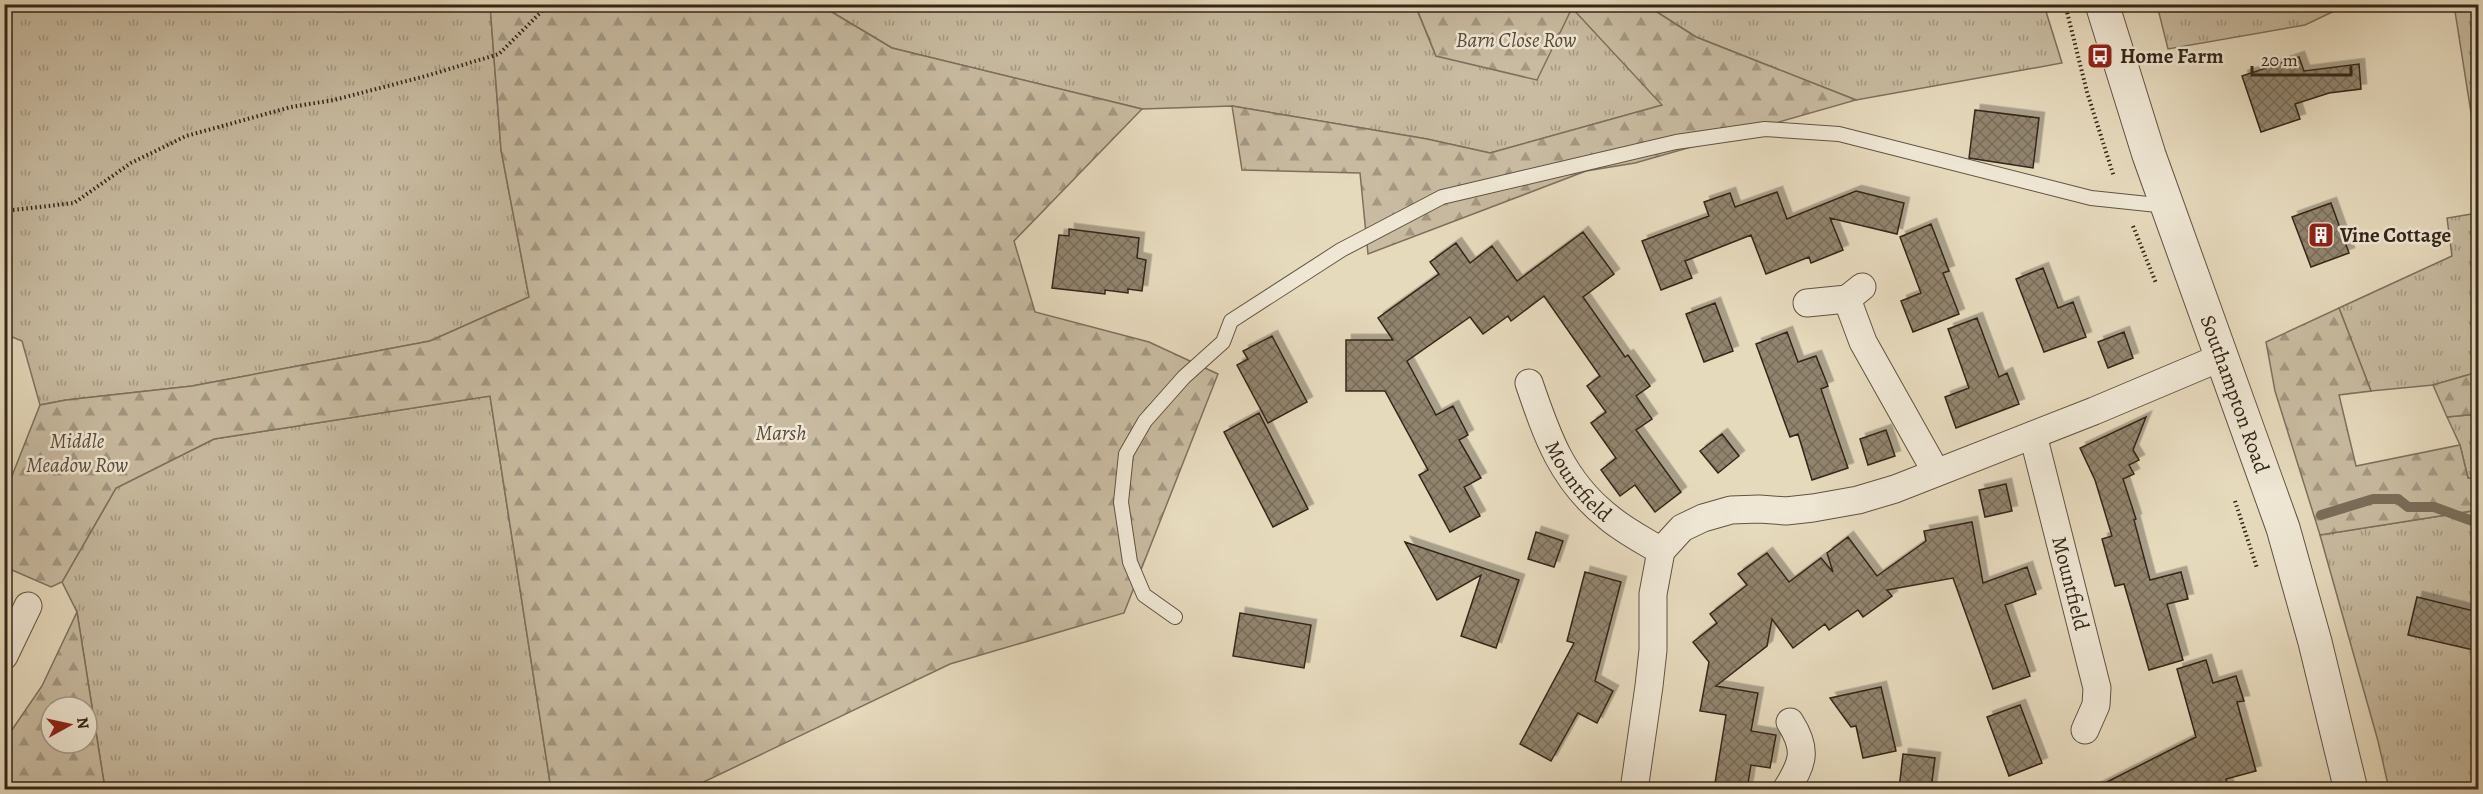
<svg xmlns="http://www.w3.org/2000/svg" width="2483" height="794" font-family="Alegreya,serif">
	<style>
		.grass { fill: url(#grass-tufts); stroke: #7e705c; stroke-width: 1.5 }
		.forest { fill: url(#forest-firs); stroke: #7e705c; stroke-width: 1.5; fill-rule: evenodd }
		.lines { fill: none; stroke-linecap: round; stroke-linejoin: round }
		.stream { stroke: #7a6d59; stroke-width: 10 }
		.building { fill: url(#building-cross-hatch); stroke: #342618; stroke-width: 1.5; filter: url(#shadow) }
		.service-casing { stroke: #605341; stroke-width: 16 }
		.minor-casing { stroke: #605341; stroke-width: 29 }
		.tertiary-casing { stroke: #605341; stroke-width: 35 }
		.path { stroke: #342618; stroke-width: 4; stroke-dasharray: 1.5 3; stroke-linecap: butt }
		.service { stroke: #efe7d4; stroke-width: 14 }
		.minor { stroke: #efe7d4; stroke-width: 27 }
		.tertiary { stroke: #efe7d4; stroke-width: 33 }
		.labels { text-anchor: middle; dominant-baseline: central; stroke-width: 5; stroke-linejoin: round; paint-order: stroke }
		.park-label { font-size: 21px; font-style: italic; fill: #594b3a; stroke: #efe7d4 }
		.poi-label { font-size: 21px; font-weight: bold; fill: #342618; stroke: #efe7d4; text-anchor: start }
		.street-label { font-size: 21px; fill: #342618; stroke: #efe7d4 }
	</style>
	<defs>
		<pattern id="grass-tufts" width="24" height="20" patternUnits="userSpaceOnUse" patternTransform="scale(1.5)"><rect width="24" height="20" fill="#c8bba1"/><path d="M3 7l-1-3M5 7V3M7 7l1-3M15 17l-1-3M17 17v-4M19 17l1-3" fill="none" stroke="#a39882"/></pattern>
		<pattern id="forest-firs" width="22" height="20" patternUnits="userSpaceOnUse" patternTransform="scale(1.5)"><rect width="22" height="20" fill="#c8bba1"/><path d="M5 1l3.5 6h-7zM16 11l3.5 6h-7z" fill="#a39882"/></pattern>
		<pattern id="building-cross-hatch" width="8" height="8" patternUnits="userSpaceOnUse" patternTransform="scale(1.5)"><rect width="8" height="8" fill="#91846e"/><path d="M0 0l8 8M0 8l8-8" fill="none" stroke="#776c59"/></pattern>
		<filter id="shadow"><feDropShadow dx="5.5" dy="-5.5" stdDeviation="0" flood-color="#0004"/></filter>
	</defs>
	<rect width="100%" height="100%" fill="#e6dabd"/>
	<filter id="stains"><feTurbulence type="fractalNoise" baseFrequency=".00333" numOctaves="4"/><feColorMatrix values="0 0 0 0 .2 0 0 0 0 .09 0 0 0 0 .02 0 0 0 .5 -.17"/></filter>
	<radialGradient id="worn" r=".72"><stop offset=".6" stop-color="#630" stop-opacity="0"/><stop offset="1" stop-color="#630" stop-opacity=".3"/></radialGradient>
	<!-- grass -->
	<path class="grass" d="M 4,5 L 490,5 L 501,150 L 529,297 L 430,341 L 192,386 L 66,400 L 40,405 L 22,341 L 5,334 Z
		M 820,5 L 1415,5 L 1436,56 L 1572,7 L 1663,105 L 1490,153 L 1427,139 L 1232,106 L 1142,109 L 892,48 Z
		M 1646,5 L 2044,5 L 2062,63 L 1856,100 L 1696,37 Z
		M 2157,5 L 2157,4 L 2347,5 L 2305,25 L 2168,49 Z
		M 2454,5 L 2478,5 L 2478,157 Z
		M 2478,213 L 2478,372 L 2433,385 L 2371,391 L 2339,308 L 2452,256 L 2447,218 Z
		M 490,396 L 551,789 L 105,789 L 77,612 L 62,582 L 116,488 L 214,439 Z
		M 2478,414 L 2478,479 L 2468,478 L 2460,445 L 2447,417 Z
		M 2478,510 L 2478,789 L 2389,789 L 2378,741 L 2320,535 Z"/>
	<!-- forest -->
	<path class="forest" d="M 1415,4 L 1646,5 L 1696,37 L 1856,100 L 1635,163 L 1586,171 L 1368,254 L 1360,173 L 1242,170 L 1232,106 L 1427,139 L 1490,153 L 1662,105 L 1572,8 L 1537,80 L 1436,56 Z
		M 490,5 L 820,5 L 892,48 L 1142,109 L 1014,241 L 1035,312 L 1149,342 L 1218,374 L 1124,613 L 950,664 L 689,789 L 551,789 L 490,396 L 214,439 L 116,488 L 62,582 L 51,587 L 5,567 L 5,503 L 8,486 L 40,405 L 66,400 L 192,386 L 430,341 L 529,297 L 501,150 Z
		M 2339,308 L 2371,391 L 2339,395 L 2356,466 L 2460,445 L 2468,478 L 2478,479 L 2478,510 L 2320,535 L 2275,391 L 2266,342 Z
		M 2478,372 L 2478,414 L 2447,417 L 2433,385 Z
		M 77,612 L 105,789 L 5,789 L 5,740 L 42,686 ZM 51,707 L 87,707 L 87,743 L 51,743 Z"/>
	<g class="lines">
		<!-- stream -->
		<path class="stream" d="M 2321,515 L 2373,499 L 2398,499 L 2408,507 L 2434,507 L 2478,523"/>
	</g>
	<!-- building -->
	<path class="building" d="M 2299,57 L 2304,71 L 2359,64 L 2361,89 L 2329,93 L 2295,104 L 2300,119 L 2261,132 L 2242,76 Z
		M 1975,110 L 2039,118 L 2033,168 L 1969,158 Z
		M 1856,191 L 1904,203 L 1897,234 L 1830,218 L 1843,250 L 1811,263 L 1809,257 L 1766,274 L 1751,235 L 1685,261 L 1692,278 L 1661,290 L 1642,241 L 1709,216 L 1704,202 L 1730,193 L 1735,207 L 1777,192 L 1787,219 Z
		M 2331,203 L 2349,253 L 2311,267 L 2292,217 Z
		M 1931,224 L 1949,271 L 1943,273 L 1959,314 L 1913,332 L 1901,301 L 1921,293 L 1900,237 Z
		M 1069,229 L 1139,238 L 1137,258 L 1146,260 L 1142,291 L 1128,289 L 1128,293 L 1105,290 L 1105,294 L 1052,288 L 1059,235 L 1069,236 Z
		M 1583,232 L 1614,274 L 1583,297 L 1625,357 L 1628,355 L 1650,386 L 1636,396 L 1652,419 L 1636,430 L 1681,492 L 1655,512 L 1635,485 L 1620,496 L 1601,470 L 1616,458 L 1591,423 L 1606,412 L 1587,386 L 1600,376 L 1544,296 L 1511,321 L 1508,316 L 1483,334 L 1470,317 L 1407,361 L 1436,415 L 1453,406 L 1468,435 L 1459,440 L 1481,478 L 1464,487 L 1480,516 L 1450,532 L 1419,475 L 1428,470 L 1385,391 L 1346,391 L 1346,340 L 1393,340 L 1378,318 L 1439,274 L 1430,262 L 1456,243 L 1470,263 L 1492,246 L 1517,281 Z
		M 2043,268 L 2058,308 L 2073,302 L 2086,337 L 2044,352 L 2016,279 Z
		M 1715,303 L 1733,351 L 1704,362 L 1686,314 Z
		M 1977,318 L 1999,377 L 2007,373 L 2019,404 L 1956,428 L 1945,397 L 1969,388 L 1948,329 Z
		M 1787,332 L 1798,362 L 1816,356 L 1828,386 L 1821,389 L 1848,468 L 1812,480 L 1798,434 L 1790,437 L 1756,344 Z
		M 2124,332 L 2133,358 L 2108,368 L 2098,342 Z
		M 1272,336 L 1307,402 L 1268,423 L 1237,365 L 1248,359 L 1243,351 Z
		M 1259,413 L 1308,509 L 1273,527 L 1224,432 Z
		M 2146,417 L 2133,450 L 2139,460 L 2129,465 L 2134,474 L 2123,479 L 2136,519 L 2134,520 L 2150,580 L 2181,572 L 2188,599 L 2167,604 L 2183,660 L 2149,670 L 2124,584 L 2115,586 L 2102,539 L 2112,536 L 2095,480 L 2080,448 Z
		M 1886,430 L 1895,456 L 1868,465 L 1860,439 Z
		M 1722,434 L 1739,456 L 1718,473 L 1700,451 Z
		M 2006,484 L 2012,511 L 1985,517 L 1979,490 Z
		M 1972,522 L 1983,583 L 2027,567 L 2036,594 L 2005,605 L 2030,676 L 1993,689 L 1953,578 L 1887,590 L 1892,596 L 1863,617 L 1858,610 L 1829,630 L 1825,624 L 1793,648 L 1772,619 L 1767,646 L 1716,686 L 1758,693 L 1751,731 L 1776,735 L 1770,768 L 1751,765 L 1747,789 L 1714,789 L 1726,715 L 1700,711 L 1709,662 L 1693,642 L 1717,623 L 1710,614 L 1747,585 L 1738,574 L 1767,553 L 1789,582 L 1821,558 L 1833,572 L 1827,553 L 1848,537 L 1877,576 L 1926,541 L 1924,531 Z
		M 1536,532 L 1563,541 L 1554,567 L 1528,559 Z
		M 1405,542 L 1519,580 L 1496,648 L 1461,636 L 1481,575 L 1437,600 Z
		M 1585,572 L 1621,582 L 1595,681 L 1613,691 L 1597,723 L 1578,713 L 1551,761 L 1520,744 L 1574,643 L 1567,641 Z
		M 2417,597 L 2478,612 L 2478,651 L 2408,635 Z
		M 1240,613 L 1311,625 L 1304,668 L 1233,656 Z
		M 2206,660 L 2213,683 L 2236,676 L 2244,701 L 2237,702 L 2256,771 L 2226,779 L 2229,789 L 2093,789 L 2196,737 L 2177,669 Z
		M 1881,687 L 1896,751 L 1863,758 L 1856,726 L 1851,727 L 1830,698 Z
		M 2020,705 L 2042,763 L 2009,776 L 1987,717 Z
		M 1903,754 L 1935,758 L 1931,789 L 1899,789 Z"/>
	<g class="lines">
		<!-- service casing -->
		<g class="service-casing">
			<path id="service" d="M 1175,617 L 1144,595 L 1130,562 L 1121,502 L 1126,454 L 1145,421 L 1184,377 L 1223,342 L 1231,321 L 1341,250 L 1442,197 L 1676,142 L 1765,129 L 1839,134 L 2091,198 L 2167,206"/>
		</g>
		<!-- minor casing -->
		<g class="minor-casing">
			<g id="minor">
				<path d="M 1862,287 L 1847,299 L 1863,342 L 1936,472"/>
				<path d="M 1807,303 L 1847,299"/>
				<path id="s1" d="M 1529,383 C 1547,436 1562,480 1607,516 C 1623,530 1643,540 1661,551"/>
				<path id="s2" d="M 2033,435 L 2097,688 L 2096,705 L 2085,730"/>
				<path d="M 4,656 L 28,606"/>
				<path d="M 1634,790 L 1649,686 L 1653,650 L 1653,594 L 1661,551 L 1682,528 L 1703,518 L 1731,510 L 1759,509 L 1786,511 L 1813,508 L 1858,500 L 1895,489 L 2094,411 L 2222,357"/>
				<path d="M 1786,790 C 1803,763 1808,750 1790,722"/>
			</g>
		</g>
		<!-- tertiary casing -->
		<g class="tertiary-casing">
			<g id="tertiary">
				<path id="s3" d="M 2102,4 L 2149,155 L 2283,528 L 2315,642 L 2351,790"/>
			</g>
		</g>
		<!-- path -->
		<path class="path" d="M 2065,4 L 2087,92 L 2114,177
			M 4,211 L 74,203 L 131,163 L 186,136 L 291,107 L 334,100 L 426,76 L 499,54 L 549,4
			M 2133,226 L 2156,283
			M 2235,501 L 2257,568"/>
		<!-- service -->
		<use href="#service" class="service"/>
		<!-- minor -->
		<use href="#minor" class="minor"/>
		<!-- tertiary -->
		<use href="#tertiary" class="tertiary"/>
	</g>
	<!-- icons -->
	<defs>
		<g id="bus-square" transform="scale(1.35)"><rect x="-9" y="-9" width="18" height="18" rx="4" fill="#8f2418" stroke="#efe7d4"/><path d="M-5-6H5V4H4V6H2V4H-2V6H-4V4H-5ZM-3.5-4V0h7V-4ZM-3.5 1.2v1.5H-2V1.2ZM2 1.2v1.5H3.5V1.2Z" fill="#fff"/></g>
		<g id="building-square" transform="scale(1.35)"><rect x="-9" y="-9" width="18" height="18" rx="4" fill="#8f2418" stroke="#efe7d4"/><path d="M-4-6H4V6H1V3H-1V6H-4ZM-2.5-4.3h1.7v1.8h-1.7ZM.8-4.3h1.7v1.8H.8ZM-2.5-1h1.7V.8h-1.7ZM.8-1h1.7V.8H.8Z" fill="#fff"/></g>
	</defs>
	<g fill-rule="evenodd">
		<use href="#bus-square" x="2100" y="56"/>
		<use href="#building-square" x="2321" y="235"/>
	</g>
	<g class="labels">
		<!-- park labels -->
		<g class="park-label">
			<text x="1516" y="40">Barn Close Row</text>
			<text x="781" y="433">Marsh</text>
			<text x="77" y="441">Middle<tspan x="77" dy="24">Meadow Row</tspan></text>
		</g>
		<!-- poi labels -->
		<g class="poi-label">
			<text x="2120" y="56">Home Farm</text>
			<text x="2340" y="235">Vine Cottage</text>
		</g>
		<!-- street labels -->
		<g class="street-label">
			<text stroke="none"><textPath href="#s3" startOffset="412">Southampton Road</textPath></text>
			<text stroke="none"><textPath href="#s1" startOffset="111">Mountfield</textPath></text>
			<text stroke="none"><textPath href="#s2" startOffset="153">Mountfield</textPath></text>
		</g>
	</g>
	<!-- margin -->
	<rect width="2483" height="794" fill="none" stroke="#e6dabd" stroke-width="24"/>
	<rect x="6" y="6" width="2471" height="782" fill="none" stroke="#342618" stroke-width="3"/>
	<rect x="12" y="12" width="2459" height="770" fill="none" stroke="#342618" stroke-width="1.5"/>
	<!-- north arrow -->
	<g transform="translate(69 725) rotate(82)"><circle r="28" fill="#efe7d4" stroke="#a49a89" stroke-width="1.5"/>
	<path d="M0-4.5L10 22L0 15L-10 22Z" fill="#8f2418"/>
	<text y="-9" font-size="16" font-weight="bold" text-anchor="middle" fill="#342618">N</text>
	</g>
	<!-- scale -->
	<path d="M2252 66v9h99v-9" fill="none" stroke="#342618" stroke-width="3"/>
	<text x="2261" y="66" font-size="18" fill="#342618" stroke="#efe7d4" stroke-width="4.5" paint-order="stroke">20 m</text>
	<rect width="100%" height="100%" filter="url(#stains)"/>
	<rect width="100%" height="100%" fill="url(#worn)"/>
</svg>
